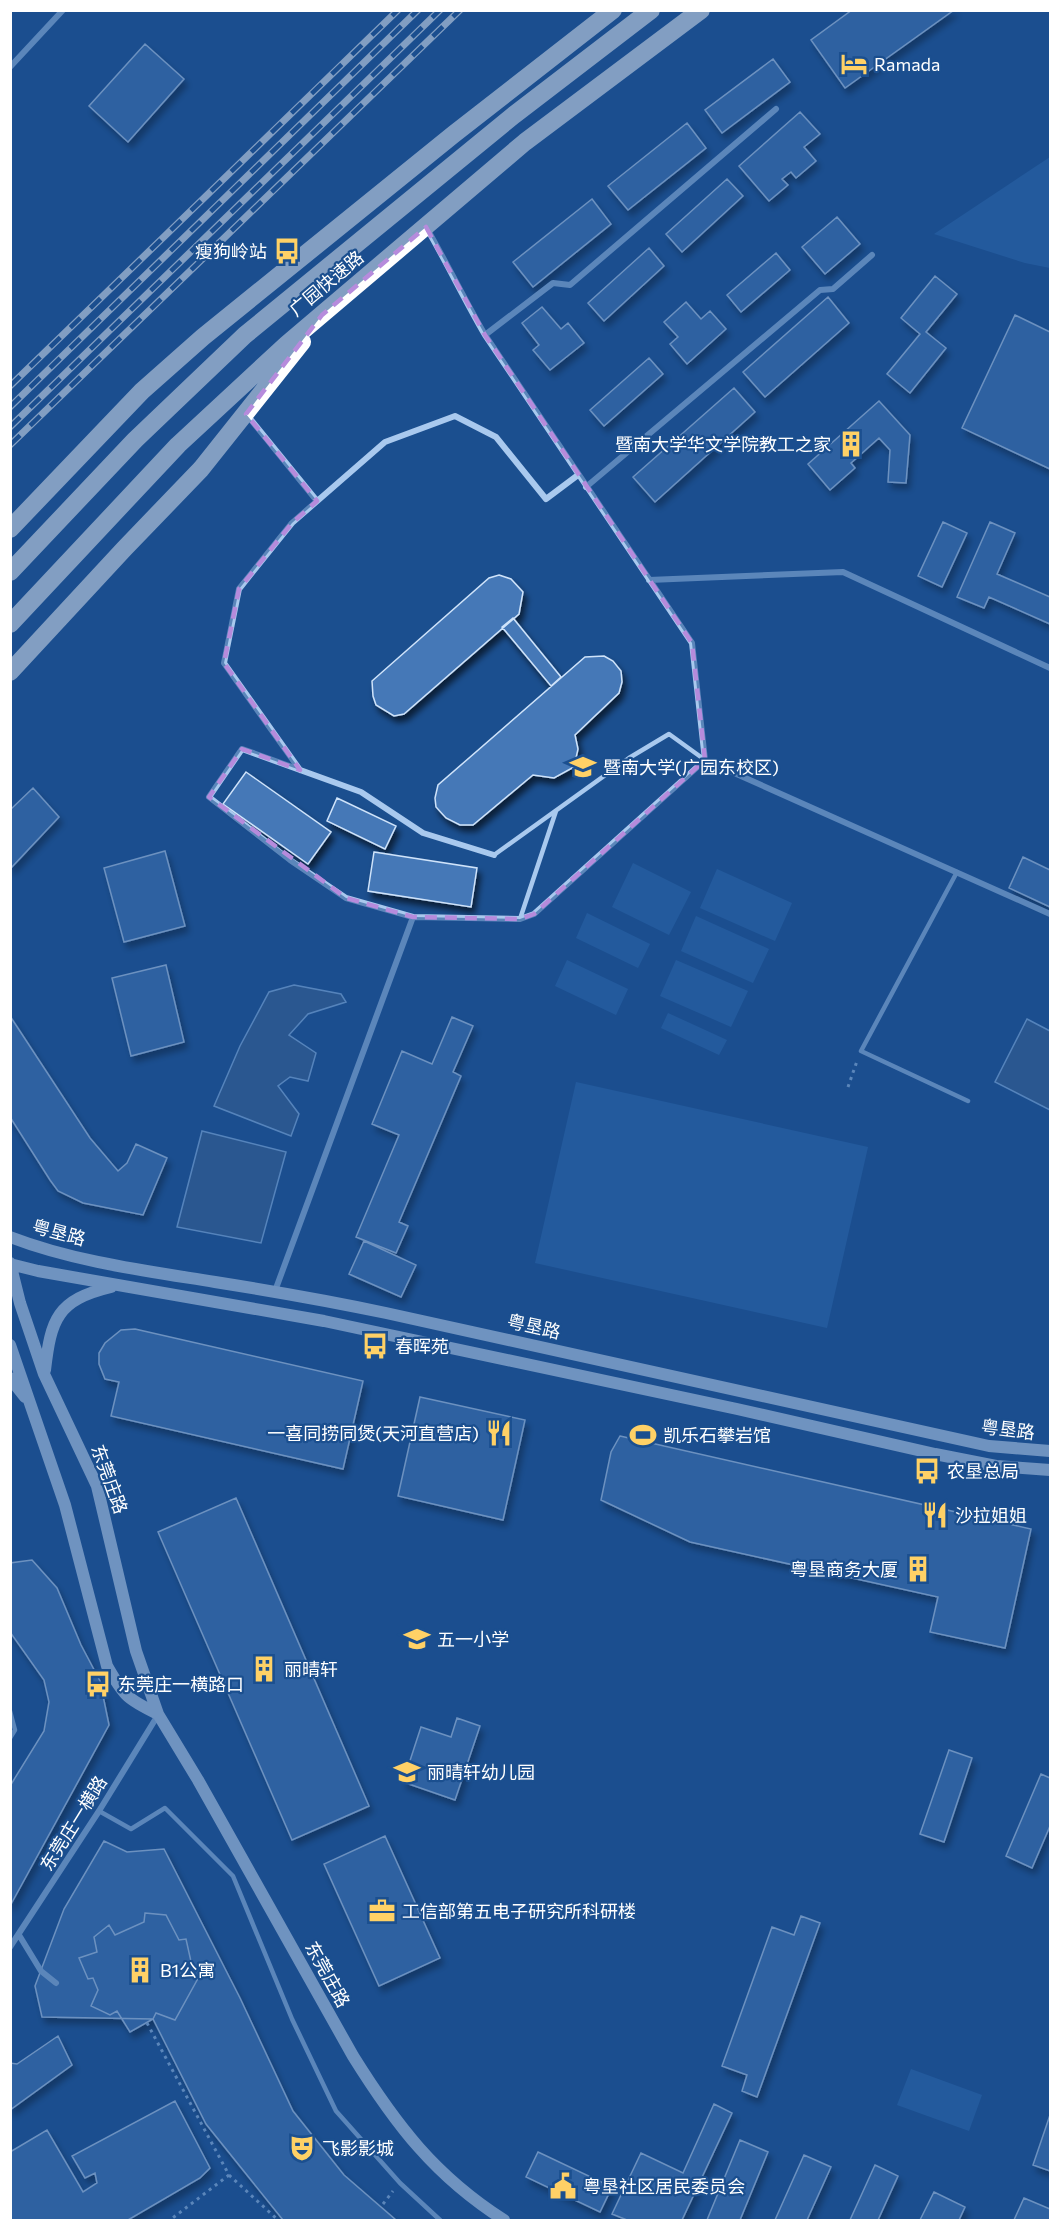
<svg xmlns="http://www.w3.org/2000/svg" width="1061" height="2231" font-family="Commissioner,'Noto Sans SC',sans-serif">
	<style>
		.green { fill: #2e69ad }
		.water { fill: #3c6290; stroke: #9cc4f0; stroke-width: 1.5 }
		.building { fill: #4478b7; stroke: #cfe3fa; stroke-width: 1.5; filter: url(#shadow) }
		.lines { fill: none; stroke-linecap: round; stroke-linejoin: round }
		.path { stroke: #a9c9ee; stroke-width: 3; stroke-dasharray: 3 4.5; stroke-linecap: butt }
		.lane { stroke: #a9c9ee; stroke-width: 4.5 }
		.street { stroke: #a9c9ee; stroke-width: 6 }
		.secondary { stroke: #d6e6fa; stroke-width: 12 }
		.highway { stroke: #fff; stroke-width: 18 }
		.rail-casing { stroke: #fff; stroke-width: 7 }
		.rail { stroke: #1b4f8f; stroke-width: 4.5; stroke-dasharray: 14; stroke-linecap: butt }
		.marked { fill: none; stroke: #b68bdc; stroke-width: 4.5; stroke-dasharray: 12 8; stroke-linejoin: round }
		.labels { text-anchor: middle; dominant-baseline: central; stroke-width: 4.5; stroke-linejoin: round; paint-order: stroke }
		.poi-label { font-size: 18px; fill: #fff; stroke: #1b4f8f; text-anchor: start }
		.street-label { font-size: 18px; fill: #fff; stroke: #1b4f8f }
	</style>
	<defs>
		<filter id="shadow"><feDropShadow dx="3.5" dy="6" stdDeviation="3" flood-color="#0009"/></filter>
	</defs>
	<rect width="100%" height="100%" fill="#1b4f8f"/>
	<!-- green -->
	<path class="green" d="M 1050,157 L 1050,268 L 1025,263 L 934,234 Z
		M 633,863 L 691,892 L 669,935 L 612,907 Z
		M 717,869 L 792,903 L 775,941 L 700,908 Z
		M 587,913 L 650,944 L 638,968 L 576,938 Z
		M 696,916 L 769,949 L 753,983 L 681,951 Z
		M 567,960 L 628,989 L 616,1015 L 555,986 Z
		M 676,960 L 748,991 L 731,1027 L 660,996 Z
		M 668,1013 L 727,1040 L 719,1055 L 661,1028 Z
		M 576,1082 L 868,1147 L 827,1328 L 535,1263 Z
		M 911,2069 L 982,2095 L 969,2131 L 897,2105 Z"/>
	<!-- water -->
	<path class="water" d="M 294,985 L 341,994 L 346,1002 L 308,1014 L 289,1035 L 316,1053 L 308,1081 L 290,1077 L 278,1086 L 299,1114 L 291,1136 L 214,1106 L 240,1046 L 269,992 Z
		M 1027,1019 L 1050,1031 L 1050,1110 L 995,1082 Z
		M 202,1131 L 286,1152 L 261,1243 L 177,1227 Z"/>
	<!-- building -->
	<path class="building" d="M 852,10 L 954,10 L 845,88 L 811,40 Z
		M 145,44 L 184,79 L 128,142 L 89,106 Z
		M 773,59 L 790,82 L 722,133 L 705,110 Z
		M 800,112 L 820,134 L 804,147 L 816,161 L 796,178 L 791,172 L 782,179 L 788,185 L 769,201 L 739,166 Z
		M 687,123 L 706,148 L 628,210 L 608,186 Z
		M 727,179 L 743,196 L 682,252 L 666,234 Z
		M 592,199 L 611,224 L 533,287 L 513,262 Z
		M 837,217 L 860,244 L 825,274 L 802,247 Z
		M 649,248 L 664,266 L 604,321 L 588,303 Z
		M 776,253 L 790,270 L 741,312 L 727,295 Z
		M 935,276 L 957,294 L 926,332 L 946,348 L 910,393 L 887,374 L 920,334 L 901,318 Z
		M 828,297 L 849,323 L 765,397 L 743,372 Z
		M 686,302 L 701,319 L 710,311 L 726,329 L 687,364 L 670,344 L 678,337 L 664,322 Z
		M 542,307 L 561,329 L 568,323 L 584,343 L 550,370 L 533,350 L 539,345 L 522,323 Z
		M 1015,315 L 1050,332 L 1050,469 L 962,428 Z
		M 649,358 L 663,374 L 604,426 L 590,410 Z
		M 734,388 L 755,412 L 655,502 L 633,477 Z
		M 879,401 L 910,435 L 906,483 L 888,482 L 890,450 L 879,438 L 851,463 L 855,468 L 830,490 L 808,464 Z
		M 943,522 L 967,533 L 942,587 L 918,576 Z
		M 990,522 L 1015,533 L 997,574 L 1050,597 L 1050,624 L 989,597 L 984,608 L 957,597 Z
		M 499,575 L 511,579 L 523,592 L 519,614 L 404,714 L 394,716 L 376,705 L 373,696 L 372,681 L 489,578 Z
		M 513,618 L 561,677 L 551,686 L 502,627 Z
		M 604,656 L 613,661 L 621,671 L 622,682 L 619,693 L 575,735 L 578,749 L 574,767 L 554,778 L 533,775 L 473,825 L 460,825 L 446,818 L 436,807 L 435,798 L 438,785 L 585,657 Z
		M 246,772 L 331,832 L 308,864 L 223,804 Z
		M 33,788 L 59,817 L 10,869 L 10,810 Z
		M 337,798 L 396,826 L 385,849 L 327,821 Z
		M 165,851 L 185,926 L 124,942 L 104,868 Z
		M 374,852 L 477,868 L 471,907 L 368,891 Z
		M 1023,857 L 1050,870 L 1050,907 L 1009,888 Z
		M 166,965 L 184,1042 L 131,1056 L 112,978 Z
		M 10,1016 L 90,1138 L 118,1171 L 127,1163 L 136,1144 L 167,1158 L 143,1215 L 83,1203 L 58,1191 L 50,1180 L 10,1117 Z
		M 452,1017 L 473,1026 L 453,1072 L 461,1076 L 399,1222 L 408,1226 L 396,1253 L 356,1237 L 399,1135 L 372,1124 L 402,1051 L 432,1064 Z
		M 364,1241 L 416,1265 L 401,1297 L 349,1274 Z
		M 135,1329 L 363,1381 L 343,1469 L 111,1416 L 119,1382 L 105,1379 L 99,1364 L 99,1353 L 105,1343 L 121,1330 Z
		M 420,1397 L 525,1420 L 503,1520 L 398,1496 Z
		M 620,1436 L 1031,1529 L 1005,1648 L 930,1632 L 938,1597 L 690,1542 L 601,1500 L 611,1452 Z
		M 236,1498 L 369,1806 L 292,1840 L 158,1532 Z
		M 32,1560 L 57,1588 L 81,1645 L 100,1681 L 109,1725 L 10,1906 L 10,1786 L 44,1731 L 49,1702 L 44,1680 L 10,1632 L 10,1563 Z
		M 457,1718 L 480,1726 L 455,1800 L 403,1782 L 421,1727 L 451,1737 Z
		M 949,1750 L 972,1758 L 944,1842 L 920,1834 Z
		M 1041,1774 L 1050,1778 L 1050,1826 L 1032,1868 L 1006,1856 Z
		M 385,1836 L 440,1958 L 379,1986 L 324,1864 Z
		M 104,1841 L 127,1852 L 164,1849 L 240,1998 L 293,2111 L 344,2175 L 396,2220 L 283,2220 L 206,2124 L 153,2019 L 42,2017 L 35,1986 L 64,1909 Z
		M 145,1913 L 166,1915 L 179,1940 L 186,1939 L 192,1966 L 201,1973 L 175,2020 L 156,2013 L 153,2019 L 130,2032 L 117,2011 L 110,2015 L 91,2006 L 98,1990 L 93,1978 L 88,1979 L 79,1958 L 97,1952 L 94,1937 L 109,1925 L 115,1935 L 144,1922 Z
		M 801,1916 L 820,1923 L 757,2097 L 742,2091 L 747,2075 L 722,2066 L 772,1927 L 794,1935 Z
		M 58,2036 L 72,2065 L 10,2110 L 10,2063 L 17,2064 Z
		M 175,2101 L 210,2168 L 200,2178 L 128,2220 L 10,2220 L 10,2152 L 47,2130 L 83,2192 L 97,2183 L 95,2173 L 85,2178 L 72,2156 Z
		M 714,2104 L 732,2113 L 682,2220 L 627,2220 L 612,2214 L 641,2153 L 683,2173 Z
		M 1050,2115 L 1050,2171 L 1033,2165 Z
		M 740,2140 L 768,2152 L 740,2220 L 707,2220 Z
		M 538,2152 L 612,2187 L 600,2212 L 526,2177 Z
		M 804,2155 L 831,2167 L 807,2220 L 775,2220 Z
		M 875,2165 L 898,2176 L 878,2220 L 850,2220 Z
		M 934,2192 L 965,2207 L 959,2220 L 920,2220 Z
		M 1024,2198 L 1050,2209 L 1050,2220 L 1014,2220 Z"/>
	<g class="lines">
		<!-- path -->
		<path class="path" d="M 848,1087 L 857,1061
			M 147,2023 L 229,2175 L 170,2220
			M 229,2175 L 278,2220
			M 383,2204 L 393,2191"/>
		<!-- lane -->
		<path class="lane" d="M 494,855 L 629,758 L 669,734 L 705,760
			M 957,872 L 861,1051 L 968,1101
			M 520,919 L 556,811
			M 10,1711 L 15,1730 L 10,1738
			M 99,1811 L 131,1829 L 165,1808 L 233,1876 L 292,2019 L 336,2111 L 400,2183 L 440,2220"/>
		<!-- street -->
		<path class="street" d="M 10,67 L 63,10
			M 426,227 C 447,263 464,299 485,335 L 692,643 L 705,760
			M 485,335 L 553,283 L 570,285 L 776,109
			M 247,415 L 317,501
			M 586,487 L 820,290 L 833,289 L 872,255
			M 649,580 L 843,572 L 1050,668
			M 300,770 L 224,663 L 239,589 L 292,523 L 385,442 L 455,416 L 496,437 L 546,499 L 578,475
			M 413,917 L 346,898 L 290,860 L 209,797 L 242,749 L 361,792 L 423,833 L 494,855
			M 275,1291 L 413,917 L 520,919 L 534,914 L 705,760 L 1050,914
			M 19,1935 L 41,1971 L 56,1983
			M 10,1947 L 99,1811 L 158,1715"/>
		<!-- secondary -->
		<path class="secondary" d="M 10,1237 C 75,1262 147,1271 215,1282 C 272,1291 329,1301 386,1313 L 989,1446 L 1050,1451
			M 10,1263 L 20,1303 L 44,1374 L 97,1486 L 136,1651 L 158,1714 L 198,1780 L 353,2056 C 396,2125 435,2176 504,2220
			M 10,1264 L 38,1271 L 324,1321 L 737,1409 L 935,1454 L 996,1466 L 1050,1470
			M 10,1345 L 65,1505 L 107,1666 C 124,1696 127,1699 158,1714
			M 45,1370 C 51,1319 57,1300 111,1287
			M 10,1378 L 25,1397"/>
		<!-- highway -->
		<path class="highway" d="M 10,529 L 142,391 L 203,337 L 454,134 L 613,10
			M 10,572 L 135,440 L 245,335 L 514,115 L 651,10
			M 10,624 L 178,445 L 287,344 L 525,142 L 701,10
			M 10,672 L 124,549 L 201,469 L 302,342"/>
		<!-- rail casing -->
		<g class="rail-casing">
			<path id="rail" d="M 10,386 L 398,10
				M 10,407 L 418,10
				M 10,427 L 440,10
				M 10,445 L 460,10"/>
		</g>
		<!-- rail -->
		<use href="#rail" class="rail"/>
	</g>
	<!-- marked area -->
	<path d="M0 0H1061V2231H0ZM 426,227 L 485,335 L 692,643 L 705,760 L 534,914 L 520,919 L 413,917 L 346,898 L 209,797 L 242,749 L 300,770 L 224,663 L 239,589 L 292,523 L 317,501 L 246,414 L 322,315 Z" fill="#1b4f8f" fill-opacity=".55" fill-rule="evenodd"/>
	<path class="marked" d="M 426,227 L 485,335 L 692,643 L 705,760 L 534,914 L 520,919 L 413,917 L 346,898 L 209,797 L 242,749 L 300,770 L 224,663 L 239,589 L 292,523 L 317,501 L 246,414 L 322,315 Z"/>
	<!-- icons -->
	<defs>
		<g id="hotel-bare" transform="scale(2.07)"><path d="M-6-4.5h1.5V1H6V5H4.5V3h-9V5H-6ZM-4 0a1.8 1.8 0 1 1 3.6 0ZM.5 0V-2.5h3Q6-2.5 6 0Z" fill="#ffd166" stroke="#1b4f8f" stroke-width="2.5" paint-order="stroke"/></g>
		<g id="bus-bare" transform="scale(2.07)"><path d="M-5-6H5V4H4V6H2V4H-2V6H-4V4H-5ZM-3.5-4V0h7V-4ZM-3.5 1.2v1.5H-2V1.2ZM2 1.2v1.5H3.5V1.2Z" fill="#ffd166" stroke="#1b4f8f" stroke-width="2.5" paint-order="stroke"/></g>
		<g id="building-bare" transform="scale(2.07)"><path d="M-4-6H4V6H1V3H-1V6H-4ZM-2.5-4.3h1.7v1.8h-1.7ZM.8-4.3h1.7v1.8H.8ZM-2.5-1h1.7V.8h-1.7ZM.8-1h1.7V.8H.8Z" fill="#ffd166" stroke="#1b4f8f" stroke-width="2.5" paint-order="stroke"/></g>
		<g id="university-bare" transform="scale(2.07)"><path d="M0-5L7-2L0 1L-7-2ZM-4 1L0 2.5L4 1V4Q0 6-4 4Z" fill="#ffd166" stroke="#1b4f8f" stroke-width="2.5" paint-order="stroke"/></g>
		<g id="restaurant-bare" transform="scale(2.07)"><path d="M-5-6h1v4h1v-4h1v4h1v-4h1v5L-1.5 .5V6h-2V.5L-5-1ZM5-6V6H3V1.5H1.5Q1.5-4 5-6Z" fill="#ffd166" stroke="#1b4f8f" stroke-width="2.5" paint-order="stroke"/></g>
		<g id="stadium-bare" transform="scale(2.07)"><path d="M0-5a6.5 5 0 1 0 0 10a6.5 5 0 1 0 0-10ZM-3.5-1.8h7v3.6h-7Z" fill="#ffd166" stroke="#1b4f8f" stroke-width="2.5" paint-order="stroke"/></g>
		<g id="school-bare" transform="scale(2.07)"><path d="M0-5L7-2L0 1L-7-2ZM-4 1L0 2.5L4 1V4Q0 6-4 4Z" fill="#ffd166" stroke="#1b4f8f" stroke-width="2.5" paint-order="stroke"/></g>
		<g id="office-bare" transform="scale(2.07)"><path d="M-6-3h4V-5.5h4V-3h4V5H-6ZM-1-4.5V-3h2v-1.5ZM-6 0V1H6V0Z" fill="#ffd166" stroke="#1b4f8f" stroke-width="2.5" paint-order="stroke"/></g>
		<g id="theatre-bare" transform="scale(2.07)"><path d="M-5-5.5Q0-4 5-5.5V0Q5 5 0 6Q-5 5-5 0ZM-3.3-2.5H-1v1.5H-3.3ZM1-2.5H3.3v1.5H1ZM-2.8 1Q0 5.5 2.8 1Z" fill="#ffd166" stroke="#1b4f8f" stroke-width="2.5" paint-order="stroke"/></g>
		<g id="civic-bare" transform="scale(2.07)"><path d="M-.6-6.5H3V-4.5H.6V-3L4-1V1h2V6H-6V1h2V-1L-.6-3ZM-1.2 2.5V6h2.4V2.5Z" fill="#ffd166" stroke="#1b4f8f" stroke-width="2.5" paint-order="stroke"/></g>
	</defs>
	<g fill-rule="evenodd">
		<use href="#hotel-bare" x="854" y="64"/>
		<use href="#bus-bare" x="287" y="251"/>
		<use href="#building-bare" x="851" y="444"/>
		<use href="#university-bare" x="583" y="767"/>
		<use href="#bus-bare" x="375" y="1346"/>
		<use href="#restaurant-bare" x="499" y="1433"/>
		<use href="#stadium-bare" x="643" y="1435"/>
		<use href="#bus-bare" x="927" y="1471"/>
		<use href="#restaurant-bare" x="935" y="1515"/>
		<use href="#building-bare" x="918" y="1569"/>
		<use href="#school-bare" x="417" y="1639"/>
		<use href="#building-bare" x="264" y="1669"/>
		<use href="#bus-bare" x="98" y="1684"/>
		<use href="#school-bare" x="407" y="1772"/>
		<use href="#office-bare" x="382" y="1911"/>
		<use href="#building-bare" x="140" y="1970"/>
		<use href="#theatre-bare" x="302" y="2148"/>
		<use href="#civic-bare" x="563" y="2186"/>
	</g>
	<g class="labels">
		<!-- poi labels -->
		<g class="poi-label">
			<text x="874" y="64">Ramada</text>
			<text x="267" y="251" text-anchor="end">瘦狗岭站</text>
			<text x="831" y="444" text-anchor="end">暨南大学华文学院教工之家</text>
			<text x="603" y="767">暨南大学(广园东校区)</text>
			<text x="395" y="1346">春晖苑</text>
			<text x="479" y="1433" text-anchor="end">一喜同捞同煲(天河直营店)</text>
			<text x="663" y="1435">凯乐石攀岩馆</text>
			<text x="947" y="1471">农垦总局</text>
			<text x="955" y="1515">沙拉姐姐</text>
			<text x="898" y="1569" text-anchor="end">粤垦商务大厦</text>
			<text x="437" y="1639">五一小学</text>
			<text x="284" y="1669">丽晴轩</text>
			<text x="118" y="1684">东莞庄一横路口</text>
			<text x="427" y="1772">丽晴轩幼儿园</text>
			<text x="402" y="1911">工信部第五电子研究所科研楼</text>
			<text x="160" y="1970">B1公寓</text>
			<text x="322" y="2148">飞影影城</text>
			<text x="583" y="2186">粤垦社区居民委员会</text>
		</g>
		<!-- street labels -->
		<g class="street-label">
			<text transform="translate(326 283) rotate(-40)">广园快速路</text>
			<text transform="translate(59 1232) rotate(15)">粤垦路</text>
			<text transform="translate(534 1326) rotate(13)">粤垦路</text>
			<text transform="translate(1008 1429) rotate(7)">粤垦路</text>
			<text transform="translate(110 1479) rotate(70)">东莞庄路</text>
			<text transform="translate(73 1823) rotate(-58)">东莞庄一横路</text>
			<text transform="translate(328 1974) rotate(61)">东莞庄路</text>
		</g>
	</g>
	<!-- border -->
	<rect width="1061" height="2231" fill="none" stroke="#ffffff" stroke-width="24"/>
</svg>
